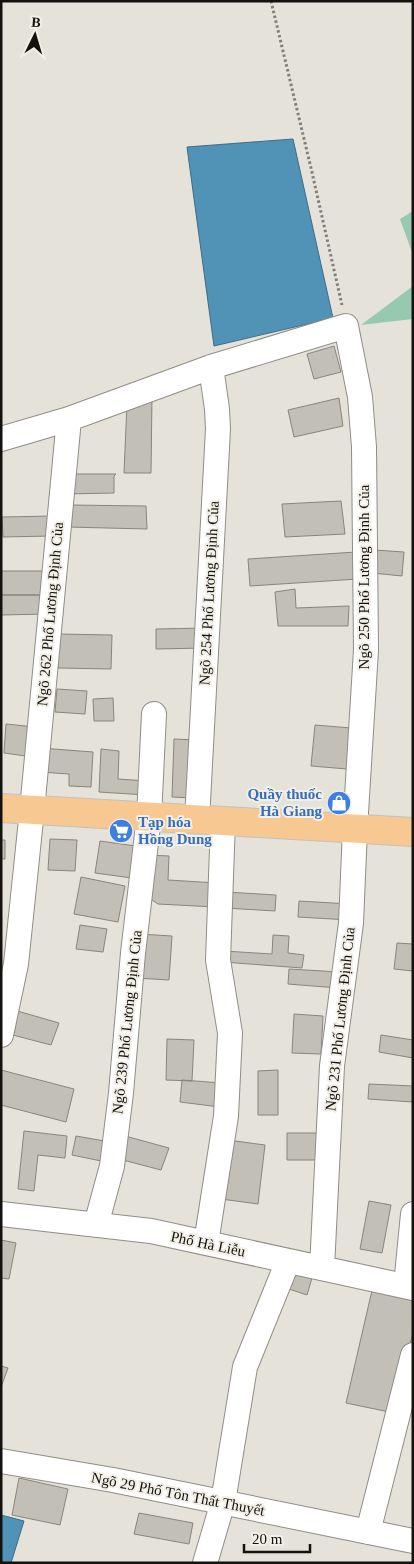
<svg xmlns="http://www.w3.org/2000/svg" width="414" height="1564" font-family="Georgia,serif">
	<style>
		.green { fill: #97c9b0 }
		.water { fill: #5193b7; stroke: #3e6c85 }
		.building { fill: #c2bfb6; stroke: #88857d }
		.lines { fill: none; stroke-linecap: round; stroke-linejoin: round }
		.minor-casing { stroke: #8f8d85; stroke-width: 26 }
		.major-casing { stroke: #c2c1c1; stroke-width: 30 }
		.path { stroke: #807f79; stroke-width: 3; stroke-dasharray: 2.5 2.5; stroke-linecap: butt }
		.minor { stroke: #fff; stroke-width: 24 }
		.major { stroke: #f7c892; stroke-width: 28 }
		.labels { text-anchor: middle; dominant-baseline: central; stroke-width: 4; stroke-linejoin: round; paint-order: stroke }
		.street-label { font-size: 15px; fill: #13120f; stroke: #f2efe6 }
		.shop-label { font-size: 15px; font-weight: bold; fill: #366cbe; stroke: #f2efe6; text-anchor: end }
	</style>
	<rect width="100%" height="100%" fill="#e4e2d9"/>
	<path class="green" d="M413,211V255L400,219Z
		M413,286V319L361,325Z"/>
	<path class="water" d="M293,139L333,318L214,346L187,147Z
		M1,1515L24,1521L11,1563H1Z"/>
	<path class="building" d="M334,346L341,372L314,379L307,354Z
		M152,395L151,473H124L127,404Z
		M339,398L343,426L294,437L288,410Z
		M66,474H116L114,476V493L66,494Z
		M341,501L345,534L285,537L282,504Z
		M70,505L146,506L147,529L67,527Z
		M53,516L51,536L3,537L2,517Z
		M374,550L404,552L402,576L372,573Z
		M356,552L358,579L250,586L248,559Z
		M1,571H48V595H1Z
		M295,589L296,608L349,606L348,626H278L275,592Z
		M1,595H48L46,614L1,615Z
		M206,628L204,648L156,649V629Z
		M58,634L112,635L111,669L58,668Z
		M57,689L87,691L85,714L55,712Z
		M113,698L114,721H94L93,699Z
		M6,724L35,727L33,757L4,753Z
		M315,725L351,728L347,769L311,766Z
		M174,739L196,740L194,798L172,797Z
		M41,748L93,752L91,787L69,786V774L40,772Z
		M101,749L119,751L118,779L147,781L146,795L99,792Z
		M50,839L77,840L75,871L48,870Z
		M1,840H5V859H1Z
		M100,841L136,846L132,878L95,873Z
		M147,855L169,856L168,880L217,883L215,907L158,904L152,900L145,893Z
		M81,877L125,886L118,922L74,914Z
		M226,892L276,895L275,911L225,908Z
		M299,901L350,904L349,920L298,917Z
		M80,925L107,929L103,952L76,949Z
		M139,934L172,936L169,980L136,978Z
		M273,935L289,936L288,953L304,955L302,968L223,962L224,951L272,954Z
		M397,943L413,944V971L394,969Z
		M289,969L339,972L338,988L288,984Z
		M14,1010L59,1023L51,1045L9,1034Z
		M294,1014L323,1016L321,1054L292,1053Z
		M381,1035L413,1040V1058L379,1052Z
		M167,1039L194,1040L192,1081L166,1080Z
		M1,1070L74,1089L66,1122L1,1105Z
		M278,1070V1115H258V1071Z
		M182,1080L222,1083L220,1107L180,1102Z
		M369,1084L413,1086V1102L368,1099Z
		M24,1131L67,1136L65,1158L38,1155L34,1191L18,1189Z
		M287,1133H318L319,1160H287Z
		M76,1136L110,1142L106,1162L72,1155Z
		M125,1136L169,1148L161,1170L119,1159Z
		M228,1140L265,1145L258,1204L221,1199Z
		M369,1201L391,1205L382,1253L360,1249Z
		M1,1240L16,1243L9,1279L1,1278Z
		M291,1264L314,1271L307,1295L283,1287Z
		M373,1286L413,1295V1332L394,1413L346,1403Z
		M1,1366L8,1368L1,1387Z
		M19,1478L68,1489L60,1525L12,1515Z
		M139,1513L193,1523L189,1544L134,1534Z"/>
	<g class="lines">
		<g class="minor-casing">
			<path id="minor" d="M1,439L69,419L211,367L346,326L360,397L364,447L366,650L355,829L351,923L332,1066L322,1268
				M197,820L218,429L217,409L211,367
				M1,1035L16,964L32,810L69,419
				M1,1214L151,1231L413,1288
				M96,1225L112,1166L121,1093L133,953L149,817L154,714
				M206,1243L226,1116L230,1033L218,960L223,821
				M406,1286L413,1214
				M1,1461L113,1480L413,1541
				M368,1532L413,1355
				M205,1563L223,1502L245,1367L288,1261"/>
		</g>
		<g class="major-casing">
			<path id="major" d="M1,808L413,832"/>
		</g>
		<path class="path" d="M271,1L311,168L342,305"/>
		<use href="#minor" class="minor"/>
		<use href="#major" class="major"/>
	</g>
	<defs>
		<g id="shop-disc" transform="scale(1.25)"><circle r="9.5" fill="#3f7fe0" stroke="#f2efe6"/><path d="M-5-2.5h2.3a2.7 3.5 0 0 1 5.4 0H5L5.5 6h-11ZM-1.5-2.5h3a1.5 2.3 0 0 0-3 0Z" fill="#fff"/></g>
		<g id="supermarket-disc" transform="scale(1.25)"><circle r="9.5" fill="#3f7fe0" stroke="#f2efe6"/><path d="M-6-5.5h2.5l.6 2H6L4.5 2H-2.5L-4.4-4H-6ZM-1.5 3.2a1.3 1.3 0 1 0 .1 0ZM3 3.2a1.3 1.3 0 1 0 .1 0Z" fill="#fff"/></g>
	</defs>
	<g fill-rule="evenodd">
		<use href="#shop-disc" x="339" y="803"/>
		<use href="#supermarket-disc" x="121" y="831"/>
	</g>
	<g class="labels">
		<g class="street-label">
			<text transform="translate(364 577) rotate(-90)">Ngõ 250 Phố Lương Định Của</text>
			<text transform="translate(209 593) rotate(-87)">Ngõ 254 Phố Lương Định Của</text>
			<text transform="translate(50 614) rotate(-85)">Ngõ 262 Phố Lương Định Của</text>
			<text transform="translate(340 1019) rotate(-84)">Ngõ 231 Phố Lương Định Của</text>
			<text transform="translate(127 1022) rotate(-84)">Ngõ 239 Phố Lương Định Của</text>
			<text transform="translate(208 1244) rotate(12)">Phố Hà Liễu</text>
			<text transform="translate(178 1494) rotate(11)">Ngõ 29 Phố Tôn Thất Thuyết</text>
		</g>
		<g class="shop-label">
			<text x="322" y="794">Quầy thuốc<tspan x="322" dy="17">Hà Giang</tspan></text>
			<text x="138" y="822" text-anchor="start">Tạp hóa<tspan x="138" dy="17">Hồng Dung</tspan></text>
		</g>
	</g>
	<rect width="414" height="1564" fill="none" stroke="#13120f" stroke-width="5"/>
	<g transform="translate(35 35) rotate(5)" stroke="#f2efe6" stroke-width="4" paint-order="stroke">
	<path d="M0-4L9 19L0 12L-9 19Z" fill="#13120f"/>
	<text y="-8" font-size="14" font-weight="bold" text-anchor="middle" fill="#13120f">B</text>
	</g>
	<path d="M244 1544v8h66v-8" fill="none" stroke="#13120f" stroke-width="2.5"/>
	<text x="252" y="1544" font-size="15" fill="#13120f" stroke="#f2efe6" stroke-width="4" paint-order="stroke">20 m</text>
</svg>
